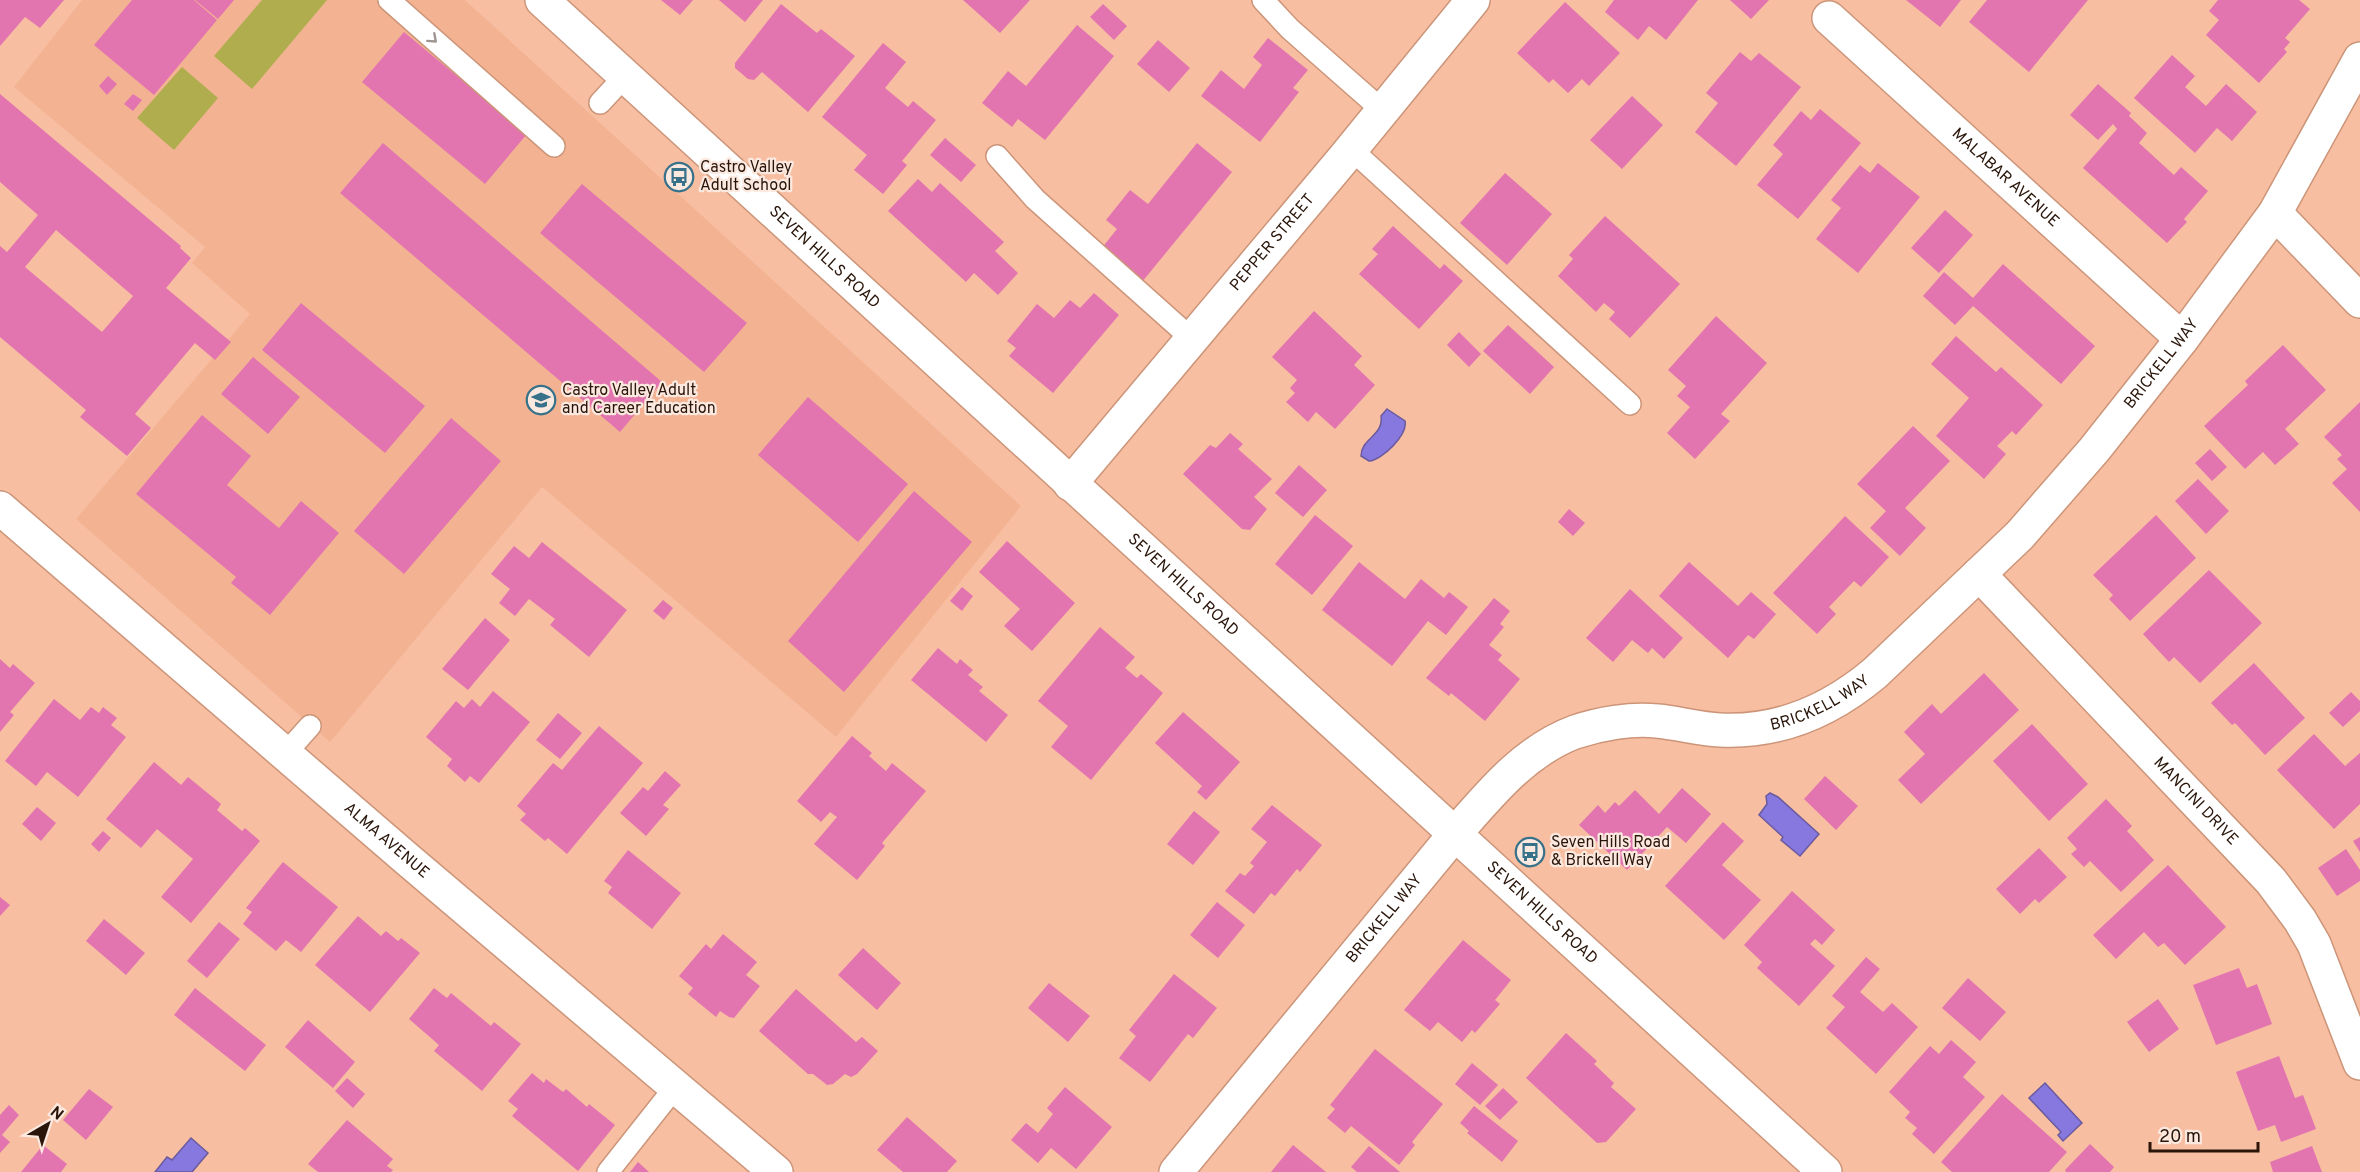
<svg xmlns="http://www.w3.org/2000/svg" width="2360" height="1172" font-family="Overpass,sans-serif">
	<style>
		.built { fill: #f3b392 }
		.green { fill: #afad4d }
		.water { fill: #8678de; stroke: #6a5a9e; stroke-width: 1.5 }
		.building { fill: #e275b0; fill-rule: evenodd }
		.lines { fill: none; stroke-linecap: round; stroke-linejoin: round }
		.lane-casing { stroke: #cc9579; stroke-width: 24 }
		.street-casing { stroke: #cc9579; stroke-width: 36 }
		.secondary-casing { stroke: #cc9579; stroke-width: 36 }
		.lane { stroke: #fff; stroke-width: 21 }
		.street { stroke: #fff; stroke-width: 33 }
		.secondary { stroke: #fff; stroke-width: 33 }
		.oneway { stroke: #9f9691 }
		.labels { text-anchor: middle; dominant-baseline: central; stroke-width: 4.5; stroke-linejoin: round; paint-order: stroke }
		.poi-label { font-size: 16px; fill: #2a150a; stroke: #fbe9e0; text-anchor: start }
		.street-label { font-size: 16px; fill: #2a150a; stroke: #fbe9e0 }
	</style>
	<rect width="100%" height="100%" fill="#f8bea1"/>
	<path class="built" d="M82,0H465L1021,506L836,737L542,487L330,742L76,519L250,314L192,263L205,247L14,87Z"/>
	<path class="green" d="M262,0H327L252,89L214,56Z
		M182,67L218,98L174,150L137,118Z"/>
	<path class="water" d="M1387,409L1405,421C1408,435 1382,460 1369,461L1361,456C1361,438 1384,436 1381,416Z
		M1770,793L1778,797L1819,834L1800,856L1781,840L1783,837L1759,815L1767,804L1766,796Z
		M2045,1083L2082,1123L2063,1141L2058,1135L2061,1132L2029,1098Z
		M191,1138L208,1153L192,1172H155L167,1157L172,1160Z"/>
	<path class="building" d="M0,0H64L40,28L25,17L0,46Z
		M132,0H194L217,20L154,95L94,45Z
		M195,0H234L218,19Z
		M661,0H693L680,15Z
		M719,0H763L745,22Z
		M963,0H1030L1000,33Z
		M1614,0H1698L1666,40L1649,26L1638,40L1605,12Z
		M1730,0H1769L1751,19Z
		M1906,0H1961L1940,27Z
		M1987,0H2088L2029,72L1969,22Z
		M2218,0H2299L2310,9L2285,38L2290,42L2284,49L2287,52L2259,83L2206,35L2219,20L2209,11Z
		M1565,2L1620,53L1589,86L1582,79L1568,93L1553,79L1549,83L1517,53Z
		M781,4L817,33L821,29L855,56L808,112L762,72L754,80L748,79L735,68V63Z
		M1103,4L1127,26L1114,40L1090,17Z
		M1077,25L1114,56L1045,140L1018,119L1012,127L982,103L1008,71L1026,86Z
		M404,32L527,134L485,184L362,82Z
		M1268,38L1308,70L1293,88L1299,92L1260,142L1201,96L1221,70L1244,89L1262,65L1253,57Z
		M1158,40L1190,68L1169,92L1137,64Z
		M883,43L906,62L885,88L908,107L913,101L936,120L902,161L907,165L883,194L854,170L867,155L822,117Z
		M1740,52L1751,61L1759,53L1801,87L1736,166L1695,132L1718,103L1706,93Z
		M2172,55L2195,76L2185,87L2206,106L2226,84L2257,112L2232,141L2217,128L2195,153L2134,98Z
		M108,76L117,84L107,95L99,86Z
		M2098,84L2131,113L2129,116L2147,133L2139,143L2174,175L2181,167L2208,191L2184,219L2187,222L2167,243L2083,168L2117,129L2113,124L2098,140L2070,115Z
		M0,94L181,246L180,248L191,258L166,288L231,342L215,360L195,343L135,414L151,428L127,456L80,417L86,410L0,337V246L7,252L38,215L0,182ZM56,230L133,296L102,332L25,267Z
		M133,94L142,100L133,111L124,104Z
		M1632,96L1663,125L1622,169L1590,140Z
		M1820,109L1861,143L1798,219L1757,185L1783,154L1773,145L1801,111L1811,120Z
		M945,138L976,165L961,182L930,155Z
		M383,143L662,382L620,432L340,193Z
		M1197,143L1232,172L1142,282L1101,249L1117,229L1106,220L1130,190L1148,204Z
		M1878,163L1920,197L1858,273L1816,239L1841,208L1831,200L1860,165L1870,173Z
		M1505,173L1552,214L1507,265L1460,223Z
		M918,179L932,192L940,183L1004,242L995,251L1018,273L998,295L974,273L966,282L888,211Z
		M582,184L747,323L704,372L540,233Z
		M1945,210L1973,235L1939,273L1911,248Z
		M1605,216L1680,284L1630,338L1609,319L1615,312L1604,303L1596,312L1558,276L1573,259L1569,255Z
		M1393,226L1440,269L1444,264L1463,281L1419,329L1359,274L1378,254L1372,249Z
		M2003,264L2095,346L2061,384L1973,306L1955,325L1923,296L1944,272L1973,298Z
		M1094,293L1119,315L1053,393L1009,356L1016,348L1007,341L1037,304L1054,318L1070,300L1080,308Z
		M301,303L425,406L385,453L262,350Z
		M1314,311L1362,356L1354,365L1375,385L1335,429L1316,412L1308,422L1286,402L1295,393L1290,388L1297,380L1272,357Z
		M1716,316L1767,363L1721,414L1730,421L1695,459L1667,433L1690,407L1677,396L1686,386L1668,370Z
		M1508,325L1554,367L1530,394L1483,351Z
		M1459,332L1481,354L1469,367L1447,345Z
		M1956,336L1996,372L2001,367L2043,405L2016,435L2012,431L1997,446L2006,454L1984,479L1936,436L1969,398L1931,364Z
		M2283,345L2326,390L2285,429L2299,444L2275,465L2263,452L2245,469L2204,426L2248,385L2245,381Z
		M253,357L300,397L268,434L221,394Z
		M808,397L908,484L858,542L758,455Z
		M2360,402V512L2332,483L2347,469L2337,459L2342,455L2324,437Z
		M202,415L251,456L227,485L279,528L301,501L339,533L270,615L231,583L236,577L136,494Z
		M451,418L501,461L404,574L354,531Z
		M1913,426L1950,461L1905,508L1926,528L1900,556L1870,528L1886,511L1857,484Z
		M1230,433L1243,444L1238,449L1272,479L1254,497L1267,509L1250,530L1242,529L1183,474L1210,445L1216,448Z
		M2210,449L2227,467L2212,481L2195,463Z
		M1299,465L1327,490L1303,517L1275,493Z
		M2198,479L2229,511L2206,534L2175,501Z
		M914,491L972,542L844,692L788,641Z
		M1569,509L1585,523L1573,536L1558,522Z
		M1315,515L1353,546L1312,595L1275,564Z
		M2156,515L2196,558L2130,621L2109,599L2113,595L2093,575Z
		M1845,516L1889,557L1861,587L1854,581L1829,607L1836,614L1817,634L1773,593Z
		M1007,541L1075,603L1032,651L1004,626L1020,609L979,572Z
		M542,542L627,610L589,657L550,625L555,619L529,599L515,616L499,603L510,589L491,574L514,546L529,558Z
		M1359,562L1405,599L1421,579L1444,598L1449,592L1468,607L1446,635L1428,621L1392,666L1322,610Z
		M1689,562L1738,606L1751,592L1776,614L1754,639L1748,635L1728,658L1659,596Z
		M2209,570L2262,623L2200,683L2174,657L2169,662L2143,634Z
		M962,587L973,596L962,611L950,601Z
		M1630,589L1683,638L1664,659L1652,648L1648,653L1632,640L1613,662L1586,638Z
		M1494,598L1510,611L1500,624L1504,627L1489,645L1502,655L1498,660L1520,679L1485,721L1451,693L1449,696L1426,678Z
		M663,600L673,608L664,620L653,611Z
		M485,618L510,640L468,690L442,669Z
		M1100,627L1135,657L1125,668L1137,678L1141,674L1163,693L1091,780L1051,747L1068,726L1038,701Z
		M938,648L957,664L960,659L973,670L968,675L983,687L979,691L1008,715L986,742L911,680Z
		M0,659L10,668L13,664L35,683L10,712L14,715L0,732Z
		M2254,663L2305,718L2265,755L2235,723L2232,725L2211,703Z
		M1984,673L2019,710L1921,804L1898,780L1925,754L1904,732L1932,704L1941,714Z
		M493,691L530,722L479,783L470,776L465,782L447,766L452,759L426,737L456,701L464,708L472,699L480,707Z
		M2351,692L2360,701V711L2343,727L2329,713Z
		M54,699L80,720L91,707L99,713L103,707L117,718L111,725L126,737L78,797L47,772L36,786L5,761Z
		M1183,712L1240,762L1206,800L1197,792L1202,786L1155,743Z
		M558,713L582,733L560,759L536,740Z
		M2032,724L2088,784L2049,821L1993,761Z
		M599,726L643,763L567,854L548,838L545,841L520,820L526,814L517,806L553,763L562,770Z
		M2314,734L2345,766L2360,753V804L2334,829L2277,770Z
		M852,736L872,753L869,756L886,771L892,763L926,791L882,843L885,846L857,880L814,844L837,817L830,812L821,822L797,801Z
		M154,762L181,785L188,777L221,804L217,810L242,831L245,828L260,841L191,923L161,897L193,859L157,829L141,848L106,819Z
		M665,771L681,785L663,805L669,809L646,836L620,813L643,787L648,791Z
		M1825,776L1858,806L1836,830L1804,799Z
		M1682,788L1711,814L1686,843L1667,827L1627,870L1579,825L1598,805L1605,813L1615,802L1619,806L1635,790L1659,814Z
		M2106,799L2132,826L2127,831L2154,860L2121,892L2090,861L2084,867L2071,854L2077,849L2067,838Z
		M1272,805L1322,845L1300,872L1297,869L1275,896L1271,893L1254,914L1225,891L1240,873L1245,876L1254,866L1250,863L1267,842L1251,829Z
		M37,807L56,823L41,841L22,824Z
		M1194,811L1220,832L1193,865L1167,844Z
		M1723,822L1744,841L1722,865L1761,900L1724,940L1665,886Z
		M103,831L111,838L99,852L91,844Z
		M2360,837V852L2353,841Z
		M2039,848L2067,877L2039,903L2035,899L2020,914L1996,889Z
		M2346,849L2360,870V881L2337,896L2318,868Z
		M628,850L681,893L652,929L608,893L612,887L604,881Z
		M283,862L338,907L301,952L286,940L276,951L243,924L252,912L246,908Z
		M2168,865L2226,927L2185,965L2164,943L2158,947L2144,932L2116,959L2093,935Z
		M1792,891L1835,930L1822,945L1815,939L1810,944L1835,966L1799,1006L1757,968L1762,962L1744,945Z
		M0,897L10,905L0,916Z
		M1217,902L1245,925L1218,958L1190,935Z
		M358,916L381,936L386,931L398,941L401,938L420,953L370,1012L315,965Z
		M104,919L145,953L126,975L86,941Z
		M219,922L240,939L207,978L187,961Z
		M723,934L757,962L746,975L760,986L734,1018L729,1017L720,1011L716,1017L688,994L693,988L679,976L706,944L711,949Z
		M1463,940L1511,980L1495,1000L1500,1004L1475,1033L1472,1030L1462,1042L1438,1022L1430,1031L1404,1010Z
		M863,948L901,983L877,1010L838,975Z
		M1866,957L1880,969L1860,992L1883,1012L1892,1003L1918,1027L1876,1074L1826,1028L1845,1007L1832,996Z
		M2239,968L2247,988L2257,984L2272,1024L2216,1045L2193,985Z
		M1174,974L1217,1008L1193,1038L1188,1034L1150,1082L1119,1058L1136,1036L1129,1030Z
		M1968,978L2006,1012L1980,1041L1942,1008Z
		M1049,983L1090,1016L1068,1042L1028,1008Z
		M195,988L266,1045L245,1071L174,1015Z
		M434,988L447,998L451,993L491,1026L494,1022L521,1044L482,1091L434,1051L439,1045L409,1019Z
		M796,989L856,1042L862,1037L878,1051L857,1074L851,1077L845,1074L833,1084L827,1085L813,1074H808L759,1031Z
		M2158,999L2179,1029L2149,1052L2127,1022Z
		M308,1020L355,1062L333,1088L285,1047Z
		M1566,1033L1597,1061L1594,1064L1614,1083L1611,1087L1636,1109L1606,1142L1597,1143L1526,1078Z
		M1951,1040L1976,1062L1963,1077L1985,1097L1934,1154L1912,1134L1917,1128L1905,1118L1910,1112L1889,1092L1930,1046L1939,1054Z
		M1375,1049L1443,1104L1412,1142L1415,1145L1399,1165L1351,1126L1345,1133L1327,1118L1335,1109L1330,1105Z
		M2279,1056L2295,1098L2303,1095L2316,1129L2281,1142L2275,1125L2258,1131L2236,1072Z
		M1472,1063L1498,1085L1480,1105L1455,1084Z
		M532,1073L544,1083L546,1079L563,1092L566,1089L587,1107L589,1104L615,1125L578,1171L512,1116L518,1109L508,1101Z
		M347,1078L365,1094L353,1108L335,1091Z
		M1065,1087L1112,1127L1076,1169L1051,1148L1038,1163L1011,1140L1026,1123L1038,1133L1053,1114L1047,1108Z
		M1503,1088L1518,1102L1500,1120L1485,1106Z
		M89,1089L113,1107L86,1140L63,1120Z
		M2002,1094L2067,1152L2049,1172H1952L1941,1162Z
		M9,1105L19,1115L2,1135L10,1142L0,1153V1115Z
		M1474,1106L1518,1141L1502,1162L1467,1133L1469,1131L1460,1123Z
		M907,1117L957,1161L947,1172H903L877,1150Z
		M347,1120L393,1159L387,1166L393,1170L391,1172H318L308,1164Z
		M2090,1144L2114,1167L2110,1172H2066L2065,1170Z
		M43,1145L67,1164L61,1172H21Z
		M1293,1145L1326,1172H1271Z
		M1369,1146L1400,1172H1357L1351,1167Z
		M2312,1146L2322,1172H2273L2270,1162Z
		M638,1162L649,1172H630Z"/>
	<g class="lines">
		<g class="lane-casing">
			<path id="lane" d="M389,0L554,146
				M1263,0L1290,29L1382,110
				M600,103L625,76
				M1351,149L1630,404
				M997,156L1035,199L1192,339
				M285,754L310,726
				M608,1172L676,1086"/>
		</g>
		<g class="street-casing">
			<g id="street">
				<path id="s1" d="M1829,18L2182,339"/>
				<path d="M2275,213L2360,301"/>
				<path id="s2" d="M1070,484L1344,158L1473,0"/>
				<path id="s3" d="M0,508L407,859L776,1172"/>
				<path id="s4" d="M1979,574L2271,881L2300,920L2314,944L2360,1063"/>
				<path id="s5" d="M1176,1172L1454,835C1489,795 1524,751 1575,732C1599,724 1631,718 1657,721C1678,723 1699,729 1720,730C1779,733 1831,710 1875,673L2020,535L2094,450L2182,339L2275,213L2360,59"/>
			</g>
		</g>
		<g class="secondary-casing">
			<g id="secondary">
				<path id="s6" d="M542,0L1825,1172"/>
			</g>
		</g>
		<use href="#lane" class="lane"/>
		<use href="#street" class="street"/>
		<use href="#secondary" class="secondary"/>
	</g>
	<defs><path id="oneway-chevron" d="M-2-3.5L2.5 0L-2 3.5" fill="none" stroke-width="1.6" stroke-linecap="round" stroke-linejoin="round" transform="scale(1.5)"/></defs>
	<use class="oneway" href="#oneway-chevron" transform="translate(433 39) rotate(42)"/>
	<defs>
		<g id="bus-ring" transform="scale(1.5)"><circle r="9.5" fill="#fbe9e0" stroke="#37718a" stroke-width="1.5"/><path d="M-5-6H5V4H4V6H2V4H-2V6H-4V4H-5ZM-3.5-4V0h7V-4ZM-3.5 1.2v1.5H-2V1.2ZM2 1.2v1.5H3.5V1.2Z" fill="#37718a"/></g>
		<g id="school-ring" transform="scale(1.5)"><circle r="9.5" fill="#fbe9e0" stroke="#37718a" stroke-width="1.5"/><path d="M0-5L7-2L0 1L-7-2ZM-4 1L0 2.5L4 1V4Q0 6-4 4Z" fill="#37718a"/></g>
	</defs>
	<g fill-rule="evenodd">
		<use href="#bus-ring" x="679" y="177"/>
		<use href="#school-ring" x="541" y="400"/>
		<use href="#bus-ring" x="1530" y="852"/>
	</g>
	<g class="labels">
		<g class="poi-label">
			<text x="700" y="168">Castro Valley<tspan x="700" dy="18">Adult School</tspan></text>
			<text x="562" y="391">Castro Valley Adult<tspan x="562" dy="18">and Career Education</tspan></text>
			<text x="1551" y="843">Seven Hills Road<tspan x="1551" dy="18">&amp; Brickell Way</tspan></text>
		</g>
		<g class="street-label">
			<text stroke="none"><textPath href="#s1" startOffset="238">MALABAR AVENUE</textPath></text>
			<text stroke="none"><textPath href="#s2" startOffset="315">PEPPER STREET</textPath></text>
			<text stroke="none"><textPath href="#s6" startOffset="382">SEVEN HILLS ROAD</textPath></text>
			<text stroke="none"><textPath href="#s5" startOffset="1336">BRICKELL WAY</textPath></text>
			<text stroke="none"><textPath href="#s6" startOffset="868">SEVEN HILLS ROAD</textPath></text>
			<text stroke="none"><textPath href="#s5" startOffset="850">BRICKELL WAY</textPath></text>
			<text stroke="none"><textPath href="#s4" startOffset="314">MANCINI DRIVE</textPath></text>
			<text stroke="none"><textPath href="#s3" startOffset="510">ALMA AVENUE</textPath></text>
			<text stroke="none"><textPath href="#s6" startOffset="1354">SEVEN HILLS ROAD</textPath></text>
			<text stroke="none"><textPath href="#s5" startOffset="328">BRICKELL WAY</textPath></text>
		</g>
	</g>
	<g transform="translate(48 1124) rotate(39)" stroke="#fbe9e0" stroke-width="4.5" paint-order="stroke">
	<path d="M0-4.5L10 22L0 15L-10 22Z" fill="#2a150a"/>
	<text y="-9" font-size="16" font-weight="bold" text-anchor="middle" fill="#2a150a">N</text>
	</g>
	<path d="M2150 1142v9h108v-9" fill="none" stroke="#2a150a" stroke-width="3"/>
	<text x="2159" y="1142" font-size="18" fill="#2a150a" stroke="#fbe9e0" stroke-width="4.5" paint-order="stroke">20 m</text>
</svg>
